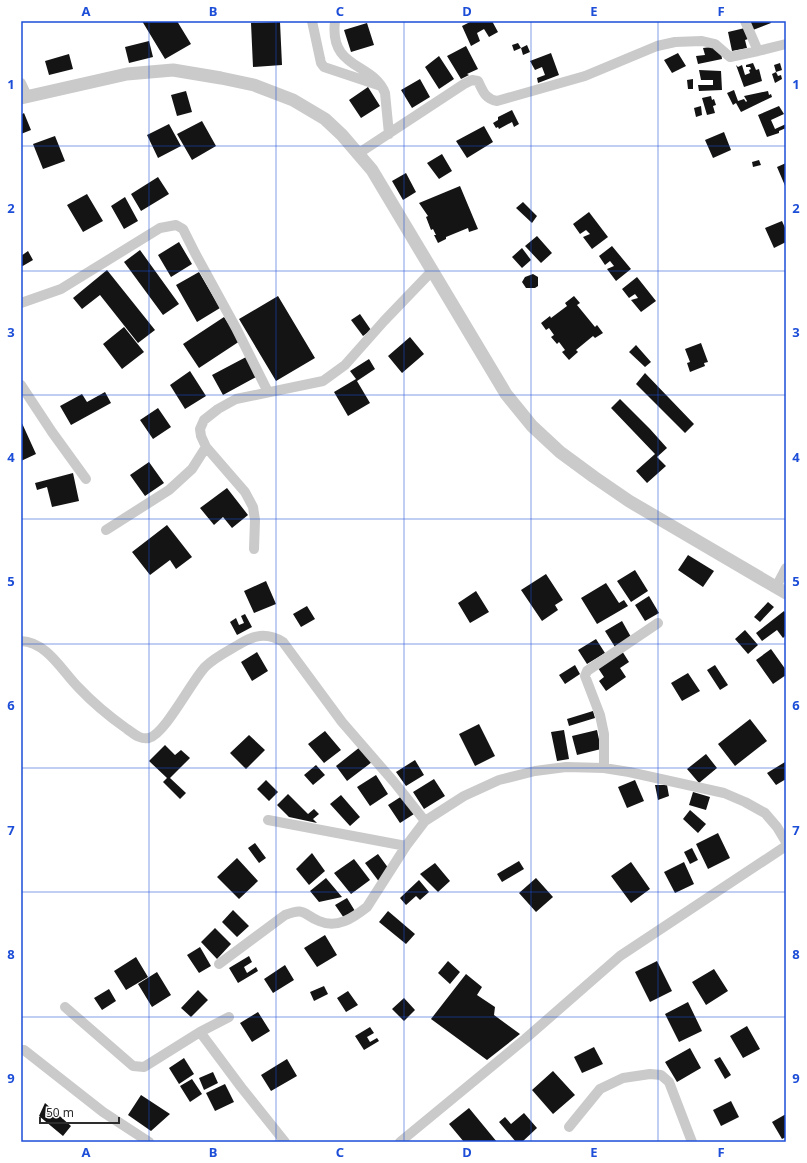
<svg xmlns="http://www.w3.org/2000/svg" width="807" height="1163" font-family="'Noto Sans',sans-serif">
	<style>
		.building { fill: #141414 }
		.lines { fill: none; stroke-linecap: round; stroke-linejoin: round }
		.minor { stroke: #cacaca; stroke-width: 10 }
		.tertiary { stroke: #cacaca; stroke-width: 13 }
		.grid { fill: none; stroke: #1d4ed8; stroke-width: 1; stroke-opacity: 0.55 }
		.neatline { fill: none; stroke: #1d4ed8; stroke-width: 1.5 }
		.grid-label { font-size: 13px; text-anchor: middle; font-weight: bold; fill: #1d4ed8 }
	</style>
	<rect width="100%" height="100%" fill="#fff"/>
	<path class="building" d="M142,21H177L191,44L165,59Z
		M472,21H492L498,32L489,37L484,29L477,33L480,41L471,46L462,26Z
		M750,21H770L771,23L753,30Z
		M280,22L282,65L253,67L251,23Z
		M367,23L374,45L351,52L344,30Z
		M745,28L748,39L745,40L747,48L732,51L728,32Z
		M149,41L153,57L129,63L125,47Z
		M518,43L521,48L514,51L512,45Z
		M527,45L530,52L523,55L521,48Z
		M466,46L478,69L467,74L469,75L461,79L447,56Z
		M711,47L721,52L722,59L698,64L696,56L705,55L703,48Z
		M551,53L559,75L538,83L537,78L545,75L542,67L535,70L530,61Z
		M678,53L686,66L672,73L664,60Z
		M69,54L73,69L49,75L45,61Z
		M439,56L454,79L439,89L425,67Z
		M753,63L756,70L759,69L762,81L744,87L736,65L738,67L742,65L745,75L750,73L749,70L751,69L750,67H746V65Z
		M780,63L782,70L776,72L774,65Z
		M699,70L721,71L722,90L699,91L698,85H713V80H701Z
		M776,72L778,76L781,75L782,79L775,83L772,74Z
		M420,79L430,97L412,108L401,90Z
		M693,79V89H688L687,80Z
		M368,87L380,106L361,118L349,100Z
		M734,90L738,101L744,99L746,102L747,101L744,96L768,91L769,95L771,94L772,97L741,112L736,103L733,105L727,93Z
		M186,91L192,112L177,116L171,95Z
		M711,96L712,100L714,99L716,105L713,106L715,113L707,115L702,98Z
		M701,106L702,115L696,117L694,108Z
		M779,106L784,114L771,120L775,129L786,124V128L779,131V133L767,137L758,115Z
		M512,110L519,124L514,127L512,122L499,129L498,127L496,128L493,123L498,120V117Z
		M24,113L31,130L21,134V115Z
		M202,121L216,146L192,160L177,134Z
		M169,124L181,146L158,158L147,135Z
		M484,126L493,142L467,158L456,141Z
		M724,132L731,150L713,158L705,140Z
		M55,136L65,161L43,169L33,144Z
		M442,154L452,171L439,179L427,163Z
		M759,160L761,165L753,167L752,162Z
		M786,163V188L777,167Z
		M406,173L416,192L403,200L392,181Z
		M158,177L169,194L141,211L131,194Z
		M460,186L478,229L469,232L468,228L446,237V239L438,243L434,235H436L433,229L431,230L426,217L428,216L419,203Z
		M87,194L103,221L83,232L67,205Z
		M125,197L138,221L124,229L111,206Z
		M523,202L537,216L532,223L516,208Z
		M589,212L608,237L592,249L583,237L590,234L586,230L580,234L573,224Z
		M782,221L786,230V242L774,248L765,228Z
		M537,236L552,253L541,263L525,246Z
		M179,242L192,264L171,277L158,255Z
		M612,246L631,269L616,281L607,269L614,266L610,261L605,265L599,256Z
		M522,248L531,260L522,268L512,257Z
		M140,250L179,304L163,315L124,262Z
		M28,251L33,260L21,267V256Z
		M107,270L155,330L138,343L100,295L82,309L73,298Z
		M199,272L220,308L197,322L176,285Z
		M533,274L538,277V286L535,288H526L522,282L525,277Z
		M637,277L656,301L641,312L631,300L638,298L635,294L629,298L622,289Z
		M278,296L315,358L276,381L239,319Z
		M574,296L580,303L577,305L595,327L597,325L603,333L595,338L593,336L576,350L578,352L569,360L562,352L565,350L559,342L557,344L551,337L554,335L549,328L546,330L541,323L550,316L551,318L567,306L565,303Z
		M360,314L371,330L363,336L351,320Z
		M224,317L240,341L199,368L183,344Z
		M124,327L144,352L122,369L103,344Z
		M410,337L424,354L402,373L388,356Z
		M701,343L708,362L704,363L705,366L690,372L687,363L690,362L685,349Z
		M636,345L651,362L645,367L629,352Z
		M248,356L258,376L223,395L212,375Z
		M369,359L375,369L357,381L370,403L348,416L334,392L356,379L350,371Z
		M190,371L206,396L185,409L170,385Z
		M645,373L694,424L685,433L636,384Z
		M105,392L111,403L71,425L60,406L82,394L87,402Z
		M620,399L650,429L667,448L657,457L666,466L647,483L636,471L655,454L611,408Z
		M158,408L171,427L153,439L140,420Z
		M21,421L36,454L21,461Z
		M149,462L164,483L145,496L130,475Z
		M73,473L79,501L52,507L47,487L37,490L35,483Z
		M227,488L248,515L232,528L223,517L214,525L200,508Z
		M167,525L192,557L176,569L170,560L150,575L132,552Z
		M688,555L714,571L703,587L678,570Z
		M635,570L648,591L631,602L617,581Z
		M546,574L563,600L555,605L558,610L542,621L521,590Z
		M266,581L276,604L254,613L244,591Z
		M606,583L619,603L624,600L628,606L597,624L581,598Z
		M476,591L489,612L470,623L458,603Z
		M649,596L659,613L645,621L635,605Z
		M768,602L774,607L760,622L754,617Z
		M307,606L315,619L301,627L293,614Z
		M784,611L786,614V635L783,638L777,630L762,641L756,633Z
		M245,614L252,627L237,635L230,622L236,618L239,625L244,623L241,616Z
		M622,621L631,637L615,647L605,631Z
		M745,630L758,645L748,654L735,639Z
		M596,639L605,653L587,664L578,650Z
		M771,649L786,670V675L773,684L756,660Z
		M622,651L629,662L620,668L626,677L606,691L599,681L604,677L598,668Z
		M257,652L268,671L252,681L241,662Z
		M575,665L580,674L565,684L559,675Z
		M715,665L728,685L720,690L707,670Z
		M688,673L700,691L682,701L671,683Z
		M593,711L595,718L569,726L567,719Z
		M750,719L767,741L735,766L718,744Z
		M479,724L495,756L475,766L459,734Z
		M564,730L569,759L557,761L551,732Z
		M597,730L601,749L577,755L572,736Z
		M325,731L341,750L324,763L308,744Z
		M249,735L265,750L246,769L230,753Z
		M165,745L175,755L181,750L190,758L170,778L186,793L180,799L163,782L167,778L149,761Z
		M360,747L372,762L347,781L336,766Z
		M706,754L717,768L699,783L687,769Z
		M415,760L424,775L406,786L396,772Z
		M785,762L786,764V779L776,785L767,773Z
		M316,765L325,775L313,785L304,775Z
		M376,775L388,794L370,806L357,787Z
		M434,779L445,796L424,809L413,792Z
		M266,780L278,792L269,801L257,789Z
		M635,780L644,801L627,808L618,787Z
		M655,785H667L669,796L658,800Z
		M693,792L710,797L706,810L689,805Z
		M288,794L308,814L314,809L319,814L313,819L317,823L289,817L277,805Z
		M341,795L360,817L350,826L330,804Z
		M402,796L414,814L400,823L388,805Z
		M690,810L706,824L698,833L683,819Z
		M718,833L730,858L708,869L696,844Z
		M255,843L266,858L259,863L248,848Z
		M692,848L698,860L690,864L684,852Z
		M312,853L325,871L309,885L296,869Z
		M378,854L389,869L380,883L365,863Z
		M237,858L258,881L239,899L217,877Z
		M354,859L370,880L351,894L334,873Z
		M519,861L524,869L502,882L497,874Z
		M631,862L650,889L631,903L611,876Z
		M684,862L694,884L675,893L664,872Z
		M435,863L450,881L438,892L420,874Z
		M326,878L342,897L319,902L310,891Z
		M536,878L553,897L536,912L519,893Z
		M419,880L429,892L420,900L416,896L406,905L400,898Z
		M347,898L355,911L344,918L335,905Z
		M233,910L249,926L237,937L222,922Z
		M388,911L415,934L406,944L379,922Z
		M215,928L231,944L217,959L201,942Z
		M325,935L337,955L317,967L304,948Z
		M200,947L211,966L199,973L187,955Z
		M249,956L252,962L244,967L247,973L256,967L258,971L238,983L229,968Z
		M136,957L148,977L126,990L114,971Z
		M448,961L460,972L450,984L438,973Z
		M657,961L672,991L650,1002L635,972Z
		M285,965L294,980L273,993L264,979Z
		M714,969L728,991L706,1005L692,982Z
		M157,972L171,995L152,1007L138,984Z
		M466,974L482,987L477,995L495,1007L494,1015L520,1034L487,1060L431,1019Z
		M324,986L328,994L314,1001L310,992Z
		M109,989L116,1001L102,1010L94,998Z
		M198,990L208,1000L191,1017L181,1008Z
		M348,991L358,1005L346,1012L337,998Z
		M404,998L415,1010L404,1021L392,1009Z
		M688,1002L702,1031L679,1042L665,1014Z
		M258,1012L270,1031L252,1042L240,1023Z
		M747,1026L760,1049L743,1058L730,1036Z
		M370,1027L374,1033L367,1037L370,1042L377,1038L379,1041L364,1050L355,1036Z
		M594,1047L603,1064L582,1073L574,1057Z
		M690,1048L701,1068L677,1082L665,1062Z
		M720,1057L731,1075L725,1079L714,1060Z
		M184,1058L194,1074L179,1084L169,1068Z
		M287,1059L297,1076L271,1091L261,1075Z
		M553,1071L575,1095L553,1114L532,1090Z
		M213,1072L218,1083L204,1090L199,1078Z
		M192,1079L202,1094L190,1102L180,1086Z
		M225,1084L234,1102L215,1111L206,1093Z
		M141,1095L170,1114L151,1131L128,1115Z
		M731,1101L739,1117L721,1126L713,1110Z
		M45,1103L71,1126L63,1136L39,1116Z
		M469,1108L497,1142H464L449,1124Z
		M524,1113L537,1128L522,1142H516L499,1122L505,1117L511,1124Z
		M786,1114V1137L782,1139L772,1122Z"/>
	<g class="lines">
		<path class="minor" d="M312,21L321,63L324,67L381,86
			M335,21C329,70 373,62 385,93L389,134
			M745,21L758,51L786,44
			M21,83L27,96
			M359,153L464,84L472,80L478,81C483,91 485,99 497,101L585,76L657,46L675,42L702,41L715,44L730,57L758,51
			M21,303L61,289L160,228L176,225L183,229L195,253L236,328L268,392
			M21,385L52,432L86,479
			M106,530L169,490L192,469L206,447
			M254,549L255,520L253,507L245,492L206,447L201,436L200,429L204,420L218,409L236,399L323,381L345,365L384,321L432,271
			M776,587L786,568
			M21,641C47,642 62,671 78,687C93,703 110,717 127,729C133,733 140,740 149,738C165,734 191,682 205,667C214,658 226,652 238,645C254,635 266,632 283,642L342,722L394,782L425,821
			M604,768V734L600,715L585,676L587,671L658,623
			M268,820L406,846
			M219,964L285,915C306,907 302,914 319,921C337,929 353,918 367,907L406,846L425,821L464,796L499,780L535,771L566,767L604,768L629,772L724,793L745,802L765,813L777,827L786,842
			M65,1007L133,1066L144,1067L200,1032L229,1017
			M200,1032L241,1087L285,1142
			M21,1050H24L103,1112L149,1142
			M569,1127L600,1089L623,1078L650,1074L661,1075L669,1082L692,1142
			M400,1142L525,1039L620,956L786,846"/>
		<path class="tertiary" d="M21,98L127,74L173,70L221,78L254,85L293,100L325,119L342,135L372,170L506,394L532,426L560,452L594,477L629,501L786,593"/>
	</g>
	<path class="grid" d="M149,21V1142M276,21V1142M404,21V1142M531,21V1142M658,21V1142M21,146H786M21,271H786M21,395H786M21,519H786M21,644H786M21,768H786M21,892H786M21,1017H786"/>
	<rect width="807" height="1163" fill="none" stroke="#ffffff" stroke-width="44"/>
	<path d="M40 1117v6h79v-6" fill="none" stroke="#2d2d2d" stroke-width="2"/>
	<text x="46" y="1117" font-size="12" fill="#2d2d2d" stroke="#ffffff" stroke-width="3" paint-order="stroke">50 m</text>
	<rect x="22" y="22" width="763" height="1119" class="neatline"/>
	<g class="grid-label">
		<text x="86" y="16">A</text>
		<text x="213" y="16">B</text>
		<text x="340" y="16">C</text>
		<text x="467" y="16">D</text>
		<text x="594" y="16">E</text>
		<text x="721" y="16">F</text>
		<text x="11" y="89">1</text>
		<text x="796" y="89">1</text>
		<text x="11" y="213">2</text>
		<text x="796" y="213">2</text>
		<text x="11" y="337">3</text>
		<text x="796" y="337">3</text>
		<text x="11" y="462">4</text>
		<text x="796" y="462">4</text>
		<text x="11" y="586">5</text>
		<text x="796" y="586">5</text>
		<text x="11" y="710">6</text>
		<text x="796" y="710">6</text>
		<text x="11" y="835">7</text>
		<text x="796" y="835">7</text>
		<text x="11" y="959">8</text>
		<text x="796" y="959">8</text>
		<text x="11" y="1083">9</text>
		<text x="796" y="1083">9</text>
		<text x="86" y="1157">A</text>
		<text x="213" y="1157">B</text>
		<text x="340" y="1157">C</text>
		<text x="467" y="1157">D</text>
		<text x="594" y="1157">E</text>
		<text x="721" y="1157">F</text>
	</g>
</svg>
